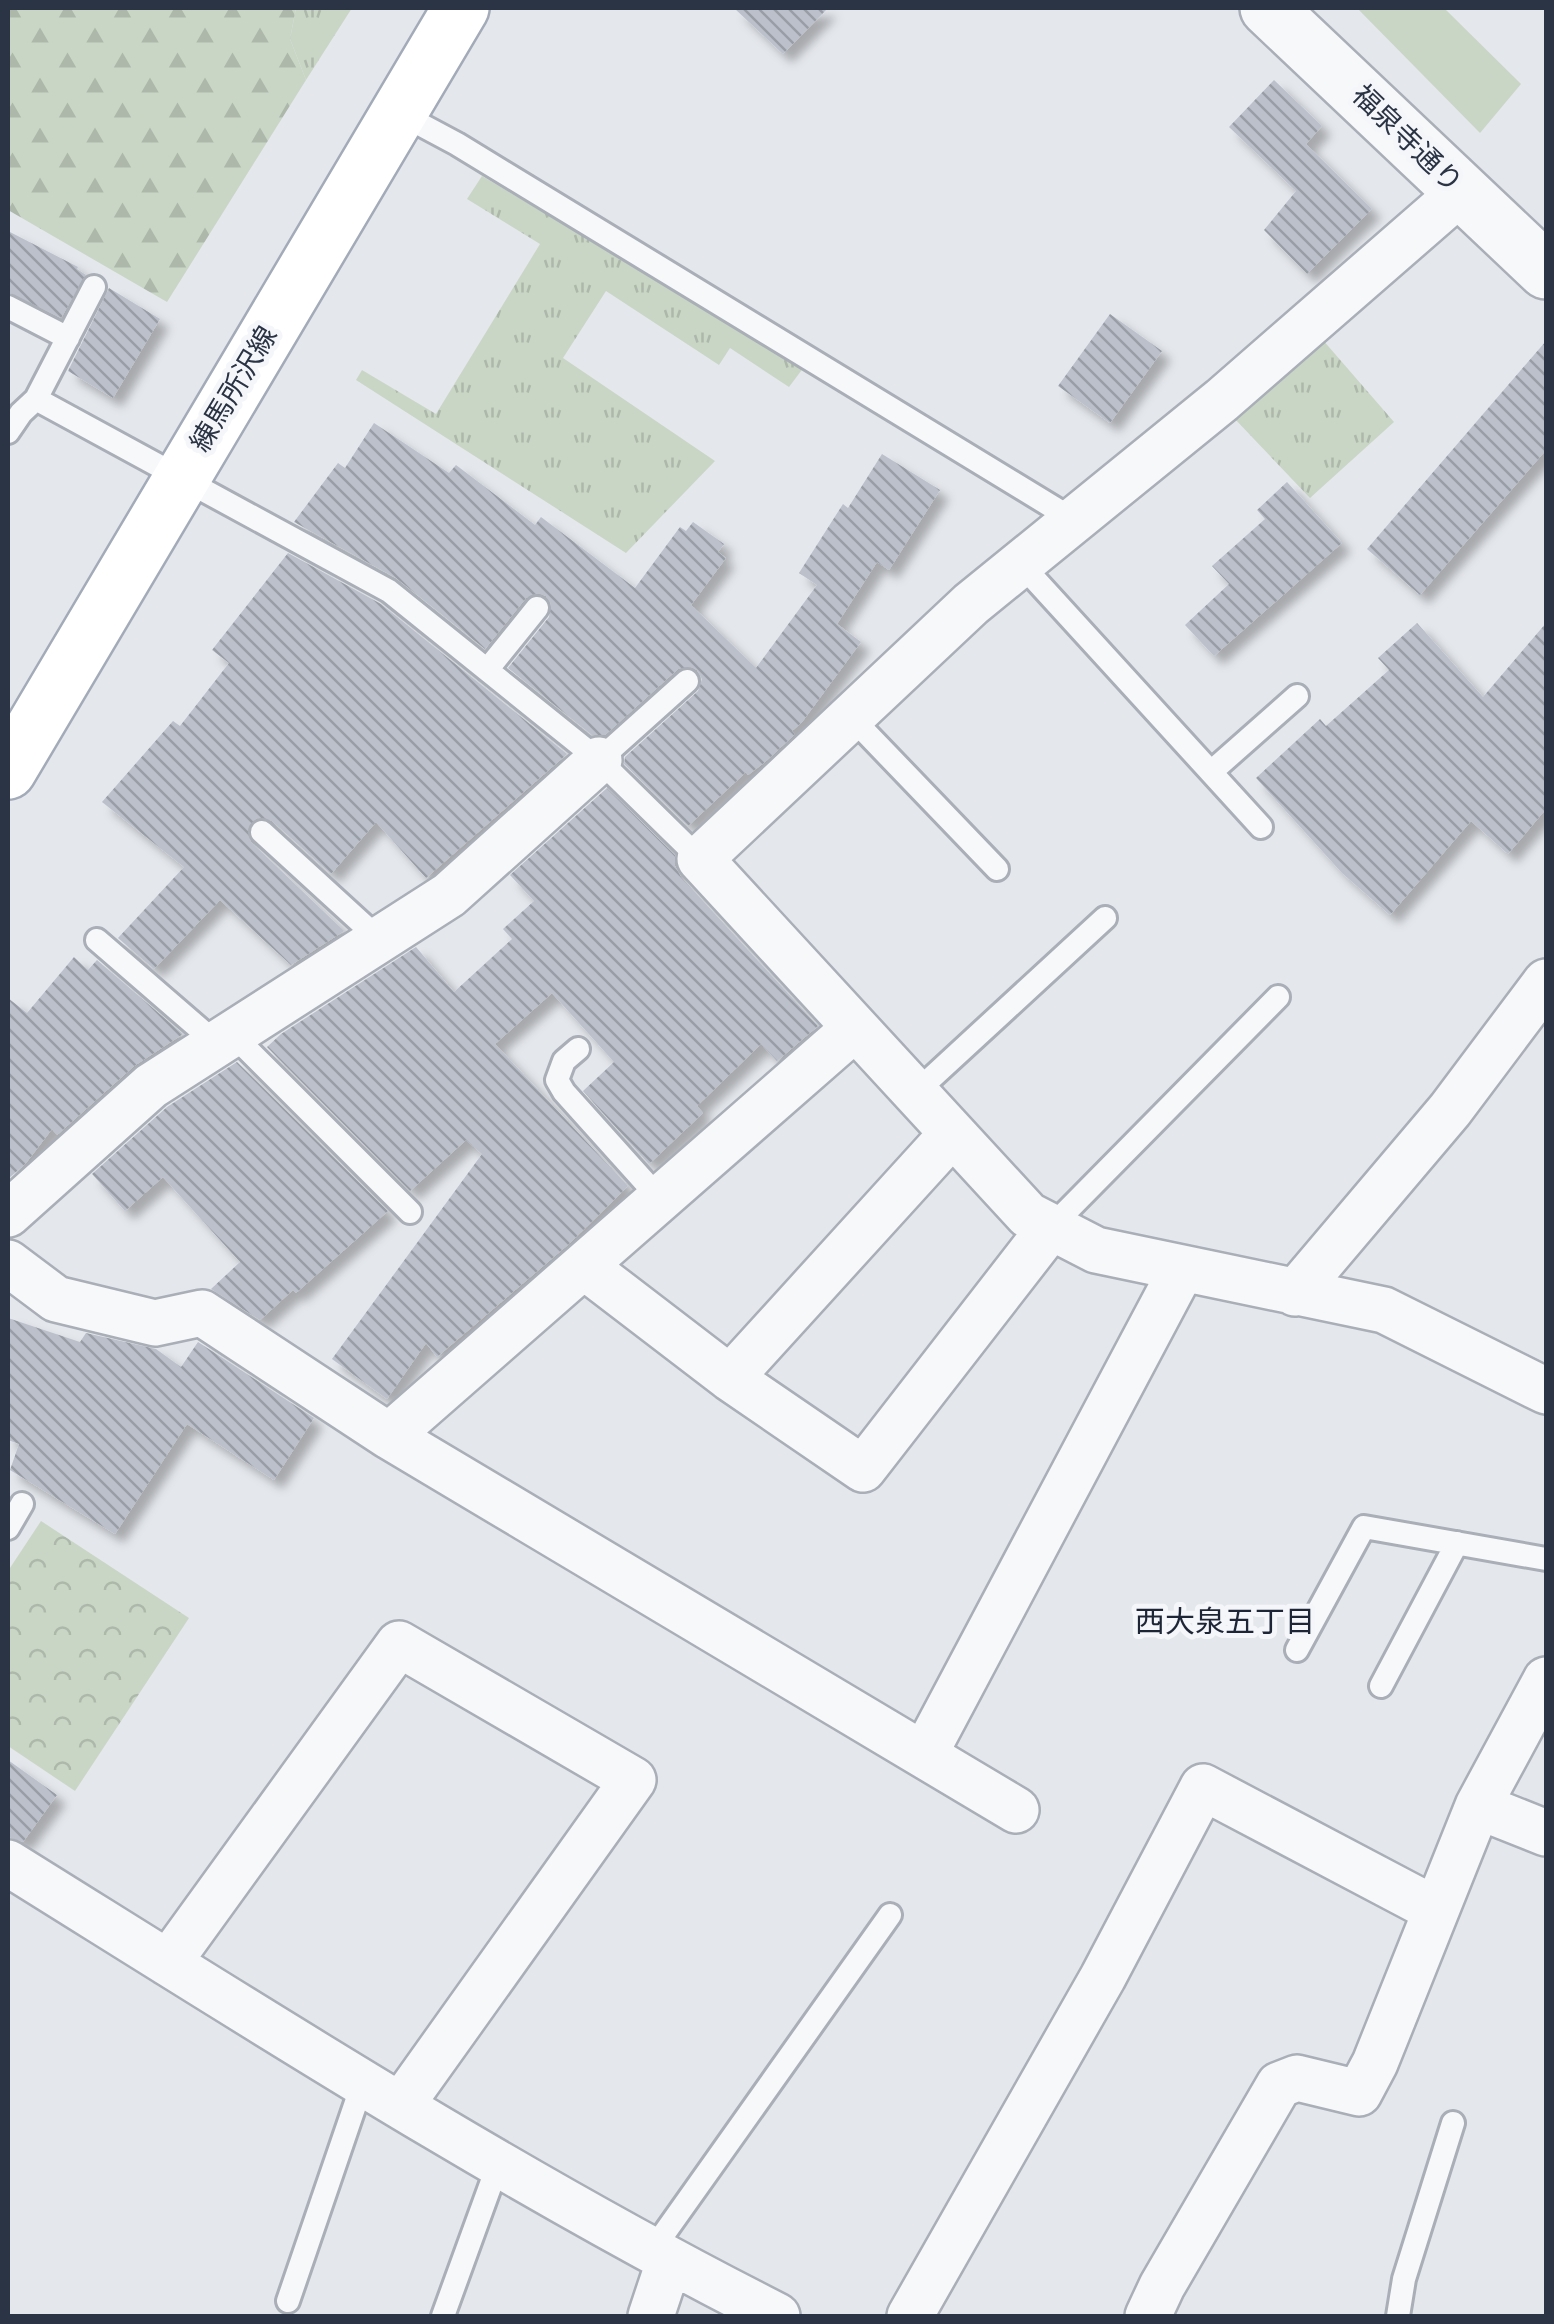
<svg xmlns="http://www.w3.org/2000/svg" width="1554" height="2324" font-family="Signika,'Noto Sans JP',sans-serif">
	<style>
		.grass { fill: url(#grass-tufts) }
		.forest { fill: url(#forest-firs) }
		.park { fill: url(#park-crowns) }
		.garden { fill: #c9d6c5 }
		.building { fill: url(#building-back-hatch); filter: url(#shadow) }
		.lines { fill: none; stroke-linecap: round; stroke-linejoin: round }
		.service-casing { stroke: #a9aeb7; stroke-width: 28 }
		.minor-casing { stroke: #a9aeb7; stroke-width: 50 }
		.tertiary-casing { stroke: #a9aeb7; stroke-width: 60 }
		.primary-casing { stroke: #a3abb8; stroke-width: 60 }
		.service { stroke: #f7f8fa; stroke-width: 22 }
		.minor { stroke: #f7f8fa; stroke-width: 45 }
		.tertiary { stroke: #f7f8fa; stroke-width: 55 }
		.primary { stroke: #fff; stroke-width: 55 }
		.labels { text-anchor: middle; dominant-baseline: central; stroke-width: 10; stroke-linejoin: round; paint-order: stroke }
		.street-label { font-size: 28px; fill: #2b3445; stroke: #f4f6f9 }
		.neighbourhood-label { font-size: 30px; fill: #1d2536; stroke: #f4f6f9 }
	</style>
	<defs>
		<pattern id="grass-tufts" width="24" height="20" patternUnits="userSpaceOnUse" patternTransform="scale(2.5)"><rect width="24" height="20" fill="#c9d6c5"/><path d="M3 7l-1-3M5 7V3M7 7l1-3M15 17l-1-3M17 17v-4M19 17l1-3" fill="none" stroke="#adb8ab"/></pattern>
		<pattern id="forest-firs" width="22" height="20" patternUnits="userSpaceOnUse" patternTransform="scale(2.5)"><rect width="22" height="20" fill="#c9d6c5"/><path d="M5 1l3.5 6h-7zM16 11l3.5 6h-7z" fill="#adb8ab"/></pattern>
		<pattern id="park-crowns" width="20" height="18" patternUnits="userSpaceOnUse" patternTransform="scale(2.5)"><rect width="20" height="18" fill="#c9d6c5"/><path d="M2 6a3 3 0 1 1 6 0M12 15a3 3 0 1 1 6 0" fill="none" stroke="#adb8ab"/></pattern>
		<pattern id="building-back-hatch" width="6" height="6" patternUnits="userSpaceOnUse" patternTransform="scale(2.5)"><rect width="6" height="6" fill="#bbc0ca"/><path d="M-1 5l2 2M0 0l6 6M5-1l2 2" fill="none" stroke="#989da6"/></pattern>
		<filter id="shadow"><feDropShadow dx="9" dy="9" stdDeviation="5" flood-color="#0004"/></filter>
	</defs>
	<rect width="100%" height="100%" fill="#e4e7ec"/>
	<path class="grass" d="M296,8H352L306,80L290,39Z
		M482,176L804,367L789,387L730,348L719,365L606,291L563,358L715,461L626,553L356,380L362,370L436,414L540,244L467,199Z
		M1322,339L1394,422L1310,498L1233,417Z"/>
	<path class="forest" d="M8,8H296L290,39L306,80L167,302L8,210Z"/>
	<path class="park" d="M41,1521L189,1618L75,1791L8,1746V1571Z"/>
	<path class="garden" d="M1357,8H1444L1521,84L1480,133Z"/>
	<path class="building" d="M734,8H828L783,54Z
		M1274,80L1322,126L1306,144L1372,209L1307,274L1264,230L1296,191L1229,127Z
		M8,231L78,267L77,269L86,275L61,318L8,292Z
		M109,288L160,319L113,398L68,371Z
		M1110,314L1162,351L1110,423L1058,386Z
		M1546,341V450L1420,595L1367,549Z
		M374,423L449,473L456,465L535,525L541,517L635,588L680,527L686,531L693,522L724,544L718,552L726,558L691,605L756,668L817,585L799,573L843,504L848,508L882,454L940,490L889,570L877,562L837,624L861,642L802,722L792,731L795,734L765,762L748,775L746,772L688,826L624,764L625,757L698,691L702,679L697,670L691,667L678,669L605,735H592L508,668L549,617L551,604L546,596L538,593L526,598L485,649L396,578L294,522L338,463L345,468Z
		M1287,482L1342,543L1214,656L1185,625L1229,584L1212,566L1265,519L1257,510Z
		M288,553L381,604L567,754L426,878L376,822L331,874L272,821L257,818L248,828L251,842L344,931L291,965L220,900L154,969L118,938L184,867L102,802L173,721L180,726L229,663L212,650Z
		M1417,623L1483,697L1546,623V809L1508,854L1471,821L1390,915L1342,873L1256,778L1320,719L1326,726L1389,670L1378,658Z
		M607,788L675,855V866L681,877L818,1026L777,1061L761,1044L697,1106L703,1113L649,1164L583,1091L614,1062L552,993L495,1044L628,1186L570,1243L437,1357L426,1343L387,1399L332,1359L482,1154L466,1140L410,1191L267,1047L281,1034L416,947L454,992L512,939L503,929L534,901L510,875Z
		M74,957L88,970L97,960L183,1034L134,1066L57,1135L52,1129L26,1163L8,1179V998L27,1013Z
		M237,1062L388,1211L296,1293L293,1290L260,1320L211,1289L240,1262L163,1177L125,1211L92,1174L167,1107Z
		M8,1318L80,1342L86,1333L156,1349L181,1367L198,1342L314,1418L274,1480L187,1424L115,1534L10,1470L19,1444L8,1440Z
		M8,1760L57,1795L23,1842L8,1837Z"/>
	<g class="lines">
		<g class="service-casing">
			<path id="service" d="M399,113L457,144L1074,520
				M8,307L68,338
				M36,399L389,591L599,760L700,859
				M8,432L21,413L36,399L94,287
				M1020,563L1261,827
				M487,670L537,608
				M851,717L997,869
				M599,760L687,681
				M1211,772L1297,696
				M262,832L379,939
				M97,940L216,1043
				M232,1034L410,1212
				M578,1049L564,1061L557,1080L564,1092L661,1200
				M915,1093L1105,918
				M1050,1228L1278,997
				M8,1528L22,1504
				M1297,1650L1364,1527L1546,1559
				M1381,1686L1457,1543
				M651,2252L890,1915
				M288,2301L363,2082
				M443,2316L499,2162
				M1398,2316L1404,2279L1453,2123"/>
		</g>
		<g class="minor-casing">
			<path id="minor" d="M1462,191L1222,400L971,604L700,859L1028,1215L1096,1250L1384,1310L1546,1391
				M8,1214L151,1086L449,895L599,760
				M8,1263L56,1299L155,1323L202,1313L389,1436L1016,1810
				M585,1267L730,1378L863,1469L1050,1228
				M1295,1293L1450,1110L1546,982
				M730,1378L952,1134
				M389,1436L855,1028
				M924,1755L1182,1269
				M1478,1806L1546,1833
				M8,1863C260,2020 512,2182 777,2316
				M168,1963L399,1644L633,1780L401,2105
				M651,2316L669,2262
				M910,2316L1103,1977L1203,1787L1436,1910
				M1148,2316L1162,2286L1279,2085L1297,2078L1359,2093L1375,2063L1478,1806L1546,1680"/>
		</g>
		<g class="tertiary-casing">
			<path id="tertiary" d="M1268,8L1546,271"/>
		</g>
		<g class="primary-casing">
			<path id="primary" d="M8,771L461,8"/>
		</g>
		<use href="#service" class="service"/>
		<use href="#minor" class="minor"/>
		<use href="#tertiary" class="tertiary"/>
		<use href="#primary" class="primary"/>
	</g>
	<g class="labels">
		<g class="street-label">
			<text transform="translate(1407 139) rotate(44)">福泉寺通り</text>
			<text transform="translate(234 389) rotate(-59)">練馬所沢線</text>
		</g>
		<g class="neighbourhood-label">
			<text x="1225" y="1622">西大泉五丁目</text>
		</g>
	</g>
	<rect width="1554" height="2324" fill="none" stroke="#2b3445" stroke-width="20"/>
</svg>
